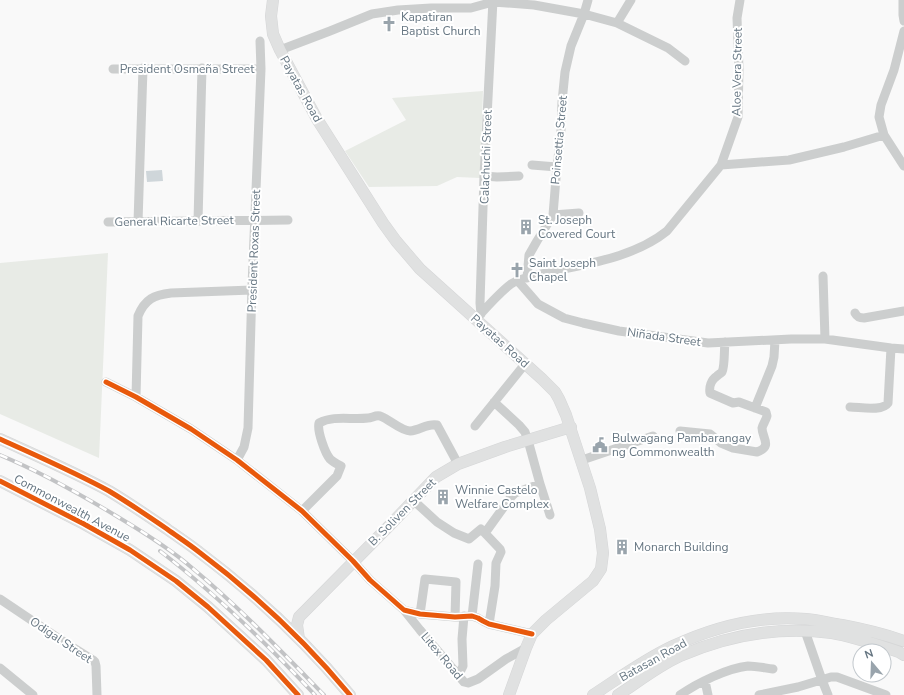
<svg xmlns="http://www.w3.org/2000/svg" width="904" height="695" font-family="'Nunito Sans',sans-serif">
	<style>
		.green { fill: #e8ebe6 }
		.water { fill: #cfd6da }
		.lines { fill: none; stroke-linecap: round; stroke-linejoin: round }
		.major-casing { stroke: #d5d6d7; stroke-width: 12 }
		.minor { stroke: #cccece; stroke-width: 9 }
		.major { stroke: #e0e1e1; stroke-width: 11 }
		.rail-casing { stroke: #c2c3c5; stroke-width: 4 }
		.rail { stroke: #fff; stroke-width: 2.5; stroke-dasharray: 8; stroke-linecap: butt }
		.cycleway-casing { stroke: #fff; stroke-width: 8 }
		.cycleway { stroke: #e8590c; stroke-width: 5 }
		.labels { text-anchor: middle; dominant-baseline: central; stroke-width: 4; stroke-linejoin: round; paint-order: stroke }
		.poi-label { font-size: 12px; fill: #667682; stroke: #fff; text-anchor: start }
		.street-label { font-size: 12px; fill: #667682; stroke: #fff }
	</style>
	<rect width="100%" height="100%" fill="#f9f9f9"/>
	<path class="green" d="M483,91L480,178L457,177L437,186L369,187L345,151L406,120L392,98Z
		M108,253L99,458L0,414V263Z"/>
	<path class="water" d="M162,170L163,181L147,182L146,171Z"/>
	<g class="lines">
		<g class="major-casing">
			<path id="major" d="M273,0L271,16L273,34L280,50L317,119L383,223L396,241L420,269L542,379L555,392L559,399L566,415L590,488L600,529L603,553L601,569L593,581L546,620L532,634L526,648L509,695
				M0,439C37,456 74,472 109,491C129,503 148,516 167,529C178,537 189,544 199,552C255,594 306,642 350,695
				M0,481L84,524L130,550L176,581L208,607L266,660L298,695
				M299,639L297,625L299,617L389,526L436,477L458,464L505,447L571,427
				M593,695C619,678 645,659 673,646C714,627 761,615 806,619C818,620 830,623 842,625C863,629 884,634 904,641
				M618,695C638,682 658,666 680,656C728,635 779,626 832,633C855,637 877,645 899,652L904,655"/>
		</g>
		<path class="minor" d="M903,0V15L904,21
			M617,23L631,0
			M904,31L894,70L881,105L879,117L884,135L904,166
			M280,50L330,31L372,14L398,10L431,8H471L493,2L534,5L584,14L617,23L668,48L685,61
			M113,69H261
			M532,165L557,167
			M721,165L789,160L844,147L884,135
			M484,176L497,177L519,176
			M553,215L579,213
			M198,221L202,68
			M108,222L288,220
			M138,222L143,68
			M823,276L825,339
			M527,278L529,255L537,241L553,215L556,178L561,130L562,102L565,72L571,46L584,14L588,0
			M518,281L538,304L564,318L583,323L619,331L708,343L791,339H825L891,348L904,349
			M855,313C857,317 859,318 864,318L904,311
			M481,314L480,303L484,176L493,0
			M476,319C486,308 499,293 511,284C522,277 541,274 555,271C592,263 636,256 667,231L721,165L738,117L739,69L737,18L740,0
			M106,382L136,397L191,429L237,460L302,511L353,561L370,580L404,610L420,614L455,617L472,616L478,618L483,621L489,624L532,634
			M136,397L138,316C145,299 154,295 171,293L252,290
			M494,402L519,425L525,432L529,444L540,484
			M850,407C860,407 882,412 888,403L891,348
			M755,408L772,366L774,357L775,340
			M475,426L525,364
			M680,431L710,434L721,443L733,448L757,452C773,446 762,438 762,428C763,424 766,420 767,416L766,412L739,402L733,403L710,393C709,387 711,380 717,376C719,374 720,374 722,372C725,366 724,350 725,342
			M237,460L244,447L248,428L252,286L261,69L260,41
			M582,460L653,436
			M413,500L437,522L454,533L469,539L481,529L500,549L501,552L496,563L495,586L489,624
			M302,511L337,476L341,466C337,464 333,462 330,459C325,453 317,431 319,423C334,415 351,420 368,418C372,418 375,415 380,416C389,419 401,431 410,431C420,430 428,423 437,425L458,464
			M485,533L511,497L515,493L540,484L550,515
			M0,599L58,638L93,660L95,662L96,666L97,695
			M404,610L420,630L464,682L468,683L478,679L506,659L526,648
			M420,614L425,579L456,582L455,617
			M472,616L478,564
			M805,631L822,680L828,695
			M0,668L33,695
			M457,675L461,670L463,666L462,639L464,616
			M705,681L708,695
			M680,695C697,683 728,668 748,666C756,666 765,668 773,669
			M759,695L798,687L831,677H837L886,695"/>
		<use href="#major" class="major"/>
		<g class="rail-casing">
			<path id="rail" d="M0,455C41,472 80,494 118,517C143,532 169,548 191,567C238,606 281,651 324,695
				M160,551C216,594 267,644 315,695"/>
		</g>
		<use href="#rail" class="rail"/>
		<g class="cycleway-casing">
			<path id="cycleway" d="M106,382L136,397L191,429L237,460L302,511L353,561L370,580L404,610L420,614L455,617L472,616L478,618L483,621L489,624L532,634
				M0,439C37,456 74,472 109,491C129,503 148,516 167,529C178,537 189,544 199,552C255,594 306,642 350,695
				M0,481L84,524L130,550L176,581L208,607L266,660L298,695"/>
		</g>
		<use href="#cycleway" class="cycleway"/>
	</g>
	<defs>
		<g id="church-bare" transform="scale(1.2)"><path d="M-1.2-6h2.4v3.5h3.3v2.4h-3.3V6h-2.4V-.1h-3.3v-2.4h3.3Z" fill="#99a4ac" stroke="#fff" stroke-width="2.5" paint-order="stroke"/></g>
		<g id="building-bare" transform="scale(1.2)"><path d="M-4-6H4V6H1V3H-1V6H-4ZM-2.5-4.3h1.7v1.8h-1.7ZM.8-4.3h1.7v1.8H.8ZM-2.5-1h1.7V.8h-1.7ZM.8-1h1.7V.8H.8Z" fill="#99a4ac" stroke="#fff" stroke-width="2.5" paint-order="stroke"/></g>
		<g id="civic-bare" transform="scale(1.2)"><path d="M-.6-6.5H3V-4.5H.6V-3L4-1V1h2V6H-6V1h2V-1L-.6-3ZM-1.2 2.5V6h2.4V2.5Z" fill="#99a4ac" stroke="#fff" stroke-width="2.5" paint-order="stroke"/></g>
	</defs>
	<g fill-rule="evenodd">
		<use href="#church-bare" x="389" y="24"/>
		<use href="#building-bare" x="526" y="227"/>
		<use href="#church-bare" x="517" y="270"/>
		<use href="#civic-bare" x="600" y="445"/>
		<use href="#building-bare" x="443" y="497"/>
		<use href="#building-bare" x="622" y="547"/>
	</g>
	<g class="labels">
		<g class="poi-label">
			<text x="401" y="17">Kapatiran<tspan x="401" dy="14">Baptist Church</tspan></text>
			<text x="538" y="220">St. Joseph<tspan x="538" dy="14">Covered Court</tspan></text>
			<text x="529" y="263">Saint Joseph<tspan x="529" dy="14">Chapel</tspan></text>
			<text x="612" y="438">Bulwagang Pambarangay<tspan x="612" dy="14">ng Commonwealth</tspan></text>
			<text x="455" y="490">Winnie Castelo<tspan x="455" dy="14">Welfare Complex</tspan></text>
			<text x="634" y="547">Monarch Building</text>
		</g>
		<g class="street-label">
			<text x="187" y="69">President Osmeña Street</text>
			<text transform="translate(737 72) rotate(-89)">Aloe Vera Street</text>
			<text transform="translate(301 89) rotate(61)">Payatas Road</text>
			<text transform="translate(559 140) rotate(-85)">Poinsettia Street</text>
			<text transform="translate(486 157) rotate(-88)">Calachuchi Street</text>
			<text transform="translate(174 221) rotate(-1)">General Ricarte Street</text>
			<text transform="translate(254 251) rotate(-88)">President Roxas Street</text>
			<text transform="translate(664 337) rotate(8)">Niñada Street</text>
			<text transform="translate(500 341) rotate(42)">Payatas Road</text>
			<text transform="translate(72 508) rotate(28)">Commonwealth Avenue</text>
			<text transform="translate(402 512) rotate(-45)">B. Soliven Street</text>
			<text transform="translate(61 640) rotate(34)">Odigal Street</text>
			<text transform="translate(442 656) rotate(50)">Litex Road</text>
			<text transform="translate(653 660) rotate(-29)">Batasan Road</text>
		</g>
	</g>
	<g transform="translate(872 663) rotate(341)"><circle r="19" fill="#ffffff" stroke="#c2c8cd"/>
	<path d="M0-3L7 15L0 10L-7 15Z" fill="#99a4ac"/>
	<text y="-6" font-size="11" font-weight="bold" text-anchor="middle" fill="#667682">N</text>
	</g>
</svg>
